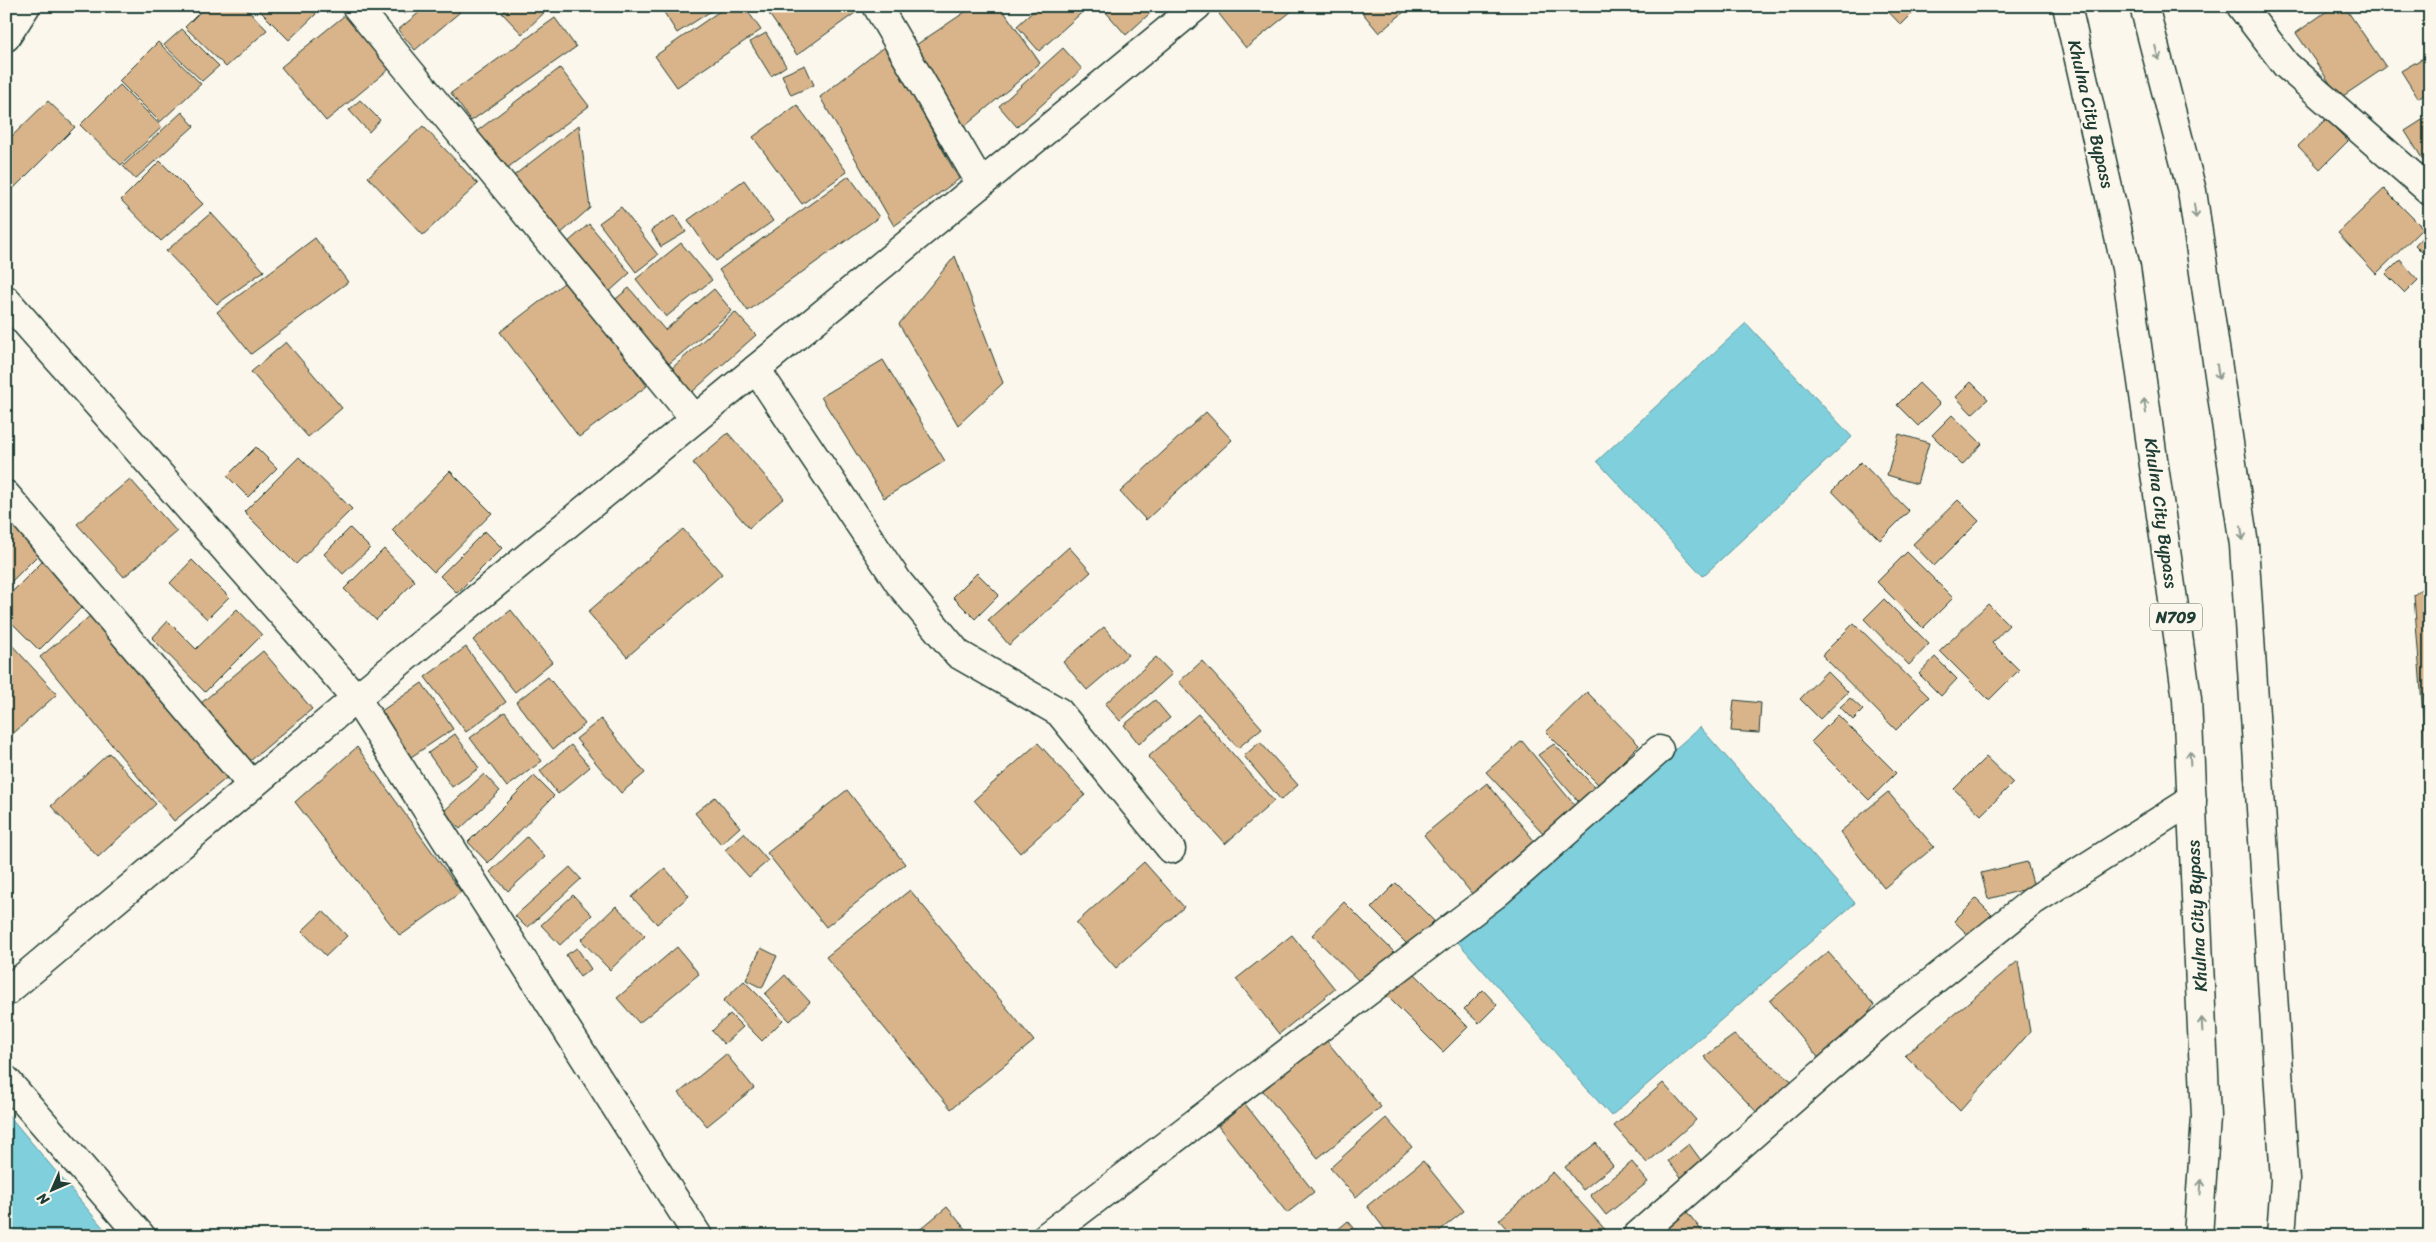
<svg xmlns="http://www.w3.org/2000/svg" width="2436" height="1242" font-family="Sriracha,sans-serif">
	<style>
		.water { fill: #80cfdd; stroke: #599599 }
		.building { fill: #d9b48a; stroke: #1f3d34 }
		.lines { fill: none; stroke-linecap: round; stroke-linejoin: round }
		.minor-casing { stroke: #1f3d34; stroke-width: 31 }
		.major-casing { stroke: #1f3d34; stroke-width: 31 }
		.highway-casing { stroke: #1f3d34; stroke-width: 31 }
		.minor { stroke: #fbf7ec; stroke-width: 28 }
		.major { stroke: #fbf7ec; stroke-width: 28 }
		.highway { stroke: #fbf7ec; stroke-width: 28 }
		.oneway { stroke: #8d9a90 }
		.labels { text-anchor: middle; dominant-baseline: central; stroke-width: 4.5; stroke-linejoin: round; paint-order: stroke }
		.shield { fill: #fbf7ec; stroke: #61756b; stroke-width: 1 }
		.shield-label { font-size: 16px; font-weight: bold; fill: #1f3d34 }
		.street-label { font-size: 18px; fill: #1f3d34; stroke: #fbf7ec }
	</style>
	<rect width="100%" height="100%" fill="#fbf7ec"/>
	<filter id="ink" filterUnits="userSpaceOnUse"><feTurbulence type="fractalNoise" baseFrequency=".02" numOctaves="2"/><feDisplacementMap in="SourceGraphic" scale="10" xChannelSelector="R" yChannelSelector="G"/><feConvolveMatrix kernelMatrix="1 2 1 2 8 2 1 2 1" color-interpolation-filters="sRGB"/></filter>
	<g filter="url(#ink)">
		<path class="water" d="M1746,323L1852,437L1703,576L1597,461Z
			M1700,727L1855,903L1611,1116L1457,941Z
			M6,1112L110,1236H6Z"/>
		<path class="building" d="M206,6H244L267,30L226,67L185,27Z
			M255,6H308L316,14L289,40Z
			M397,6H413L404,14Z
			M427,6H455L460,12L415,50L398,30Z
			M509,6H551L522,34L502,13Z
			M660,6H719L677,33Z
			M727,6H744L761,30L677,87L655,56Z
			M780,6H850L855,13L797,55L769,14Z
			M974,6H1000L1040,63L964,127L910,49Z
			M1039,6H1089L1039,51L1017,26Z
			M1108,6H1158L1126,35L1104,10Z
			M1229,6H1298L1246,48L1219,14Z
			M1357,6H1411L1379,33Z
			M1883,6H1920L1901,25Z
			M2334,6H2344L2386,67L2340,98L2296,33Z
			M350,11L394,65L326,121L281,67Z
			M555,18L576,47L471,121L451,93Z
			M182,29L219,66L202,81L164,45Z
			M766,33L786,66L771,76L750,42Z
			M158,42L201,84L160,122L119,81Z
			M885,46L959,179L894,226L820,97Z
			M1063,48L1082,69L1017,127L999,106Z
			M2430,54V90L2418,98L2401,71Z
			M805,65L814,85L791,95L782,75Z
			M560,68L589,106L506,169L477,131Z
			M120,85L162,127L121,165L80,125Z
			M360,100L380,120L369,132L349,110Z
			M48,101L75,127L6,196V142Z
			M797,105L847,172L802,204L753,137Z
			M182,112L194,126L135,179L123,166Z
			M2430,115V171L2405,131Z
			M2326,119L2348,141L2320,169L2298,146Z
			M579,125L590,208L559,235L512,177Z
			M423,126L478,184L423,235L368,177Z
			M160,161L203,204L161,241L121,200Z
			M849,176L879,217L748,311L719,270Z
			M744,180L773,221L716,261L688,220Z
			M2384,189L2423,228L2376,274L2338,233Z
			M621,207L658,255L636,272L599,223Z
			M211,213L264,271L217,304L166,251Z
			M675,215L686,232L661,247L651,230Z
			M589,224L630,273L609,292L567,243Z
			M2426,233L2430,237V260L2415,245Z
			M315,238L348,282L251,354L217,312Z
			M681,243L712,280L666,317L636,279Z
			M955,256L1003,383L958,425L899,324Z
			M2400,260L2418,280L2405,293L2386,274Z
			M568,280L647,386L579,437L500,332Z
			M629,288L665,330L714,289L732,311L665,367L611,303Z
			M735,312L756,335L692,392L671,369Z
			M286,342L342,408L308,437L251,372Z
			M883,360L945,461L884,498L821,397Z
			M1971,382L1988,399L1972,414L1956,397Z
			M1919,383L1940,404L1918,426L1897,405Z
			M1206,412L1232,440L1146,520L1120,492Z
			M1952,415L1982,444L1962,465L1932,435Z
			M728,433L784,498L749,528L693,463Z
			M1899,434L1929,443L1917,484L1887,475Z
			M256,447L277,468L248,497L227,476Z
			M299,457L352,509L296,564L244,512Z
			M1861,462L1909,511L1880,540L1832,491Z
			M450,471L492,513L434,572L392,530Z
			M130,479L177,532L124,577L77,524Z
			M1958,500L1979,521L1934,566L1913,544Z
			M6,509L16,521L6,528Z
			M19,520L43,550L6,587V533Z
			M350,528L370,548L343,574L324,554Z
			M683,529L722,574L627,657L588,612Z
			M485,531L502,548L457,593L440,576Z
			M1069,547L1091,572L1009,645L988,620Z
			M384,549L415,581L376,620L344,589Z
			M1907,552L1953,598L1923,628L1877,582Z
			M45,559L88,601L39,650L6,617V598Z
			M192,560L229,597L207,619L170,583Z
			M977,573L999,595L975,619L953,597Z
			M2430,581V800H2429L2414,595Z
			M1884,599L1929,644L1909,665L1864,619Z
			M1988,604L2009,625L1992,643L2019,670L1989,700L1940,651Z
			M101,607L235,771L174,821L40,657Z
			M237,609L262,635L205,692L152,638L168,621L196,649Z
			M511,610L552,662L515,692L473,640Z
			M1854,623L1929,697L1896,730L1822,655Z
			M1104,627L1128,655L1087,690L1063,662Z
			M10,643L57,694L6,740V646Z
			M466,647L506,702L466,732L425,677Z
			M263,651L312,709L249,762L200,704Z
			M1156,657L1172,674L1120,721L1105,704Z
			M1935,657L1957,679L1941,696L1919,674Z
			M1202,661L1262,728L1238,748L1179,682Z
			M1827,671L1848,692L1820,719L1800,699Z
			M548,677L585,724L553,749L516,702Z
			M422,683L453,729L408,759L377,714Z
			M1587,692L1639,745L1599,785L1546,732Z
			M1850,698L1863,710L1853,720L1840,707Z
			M1155,700L1170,718L1139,744L1124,725Z
			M1734,700L1761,703L1759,733L1731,731Z
			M505,712L542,761L507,787L470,738Z
			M1198,714L1274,801L1225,844L1148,757Z
			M1838,715L1896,773L1869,800L1811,742Z
			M601,719L645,773L621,793L576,739Z
			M455,734L479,768L452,787L428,753Z
			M1522,741L1576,807L1544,834L1486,772Z
			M1260,742L1298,785L1281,800L1244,756Z
			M1038,743L1085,795L1020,853L974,800Z
			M1554,744L1600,793L1584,808L1538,755Z
			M571,745L590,767L558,794L540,771Z
			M357,747L461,892L400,936L295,802Z
			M109,753L156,804L98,857L51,806Z
			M1986,757L2013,783L1981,815L1954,789Z
			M484,774L500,791L460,829L444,811Z
			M534,776L554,796L488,863L468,842Z
			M1487,783L1536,843L1473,895L1424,835Z
			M847,790L905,864L826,927L767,853Z
			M1888,792L1934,847L1884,888L1840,832Z
			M715,797L740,827L721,844L695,813Z
			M744,833L768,861L749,877L725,850Z
			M527,837L545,857L508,891L490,872Z
			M1144,862L1184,907L1116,968L1076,923Z
			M2027,862L2034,887L1988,899L1981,873Z
			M570,867L581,879L527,928L515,916Z
			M665,868L689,896L657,924L632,897Z
			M1396,883L1434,921L1409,946L1371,908Z
			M910,890L1034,1041L951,1109L826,957Z
			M573,895L592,915L560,945L541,925Z
			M1976,899L1998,921L1976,943L1954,921Z
			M1344,902L1394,952L1362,984L1312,935Z
			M616,906L645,936L610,970L581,940Z
			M323,911L347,936L326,956L302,931Z
			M1292,935L1335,989L1279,1034L1236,979Z
			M677,947L699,974L639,1023L617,998Z
			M577,948L591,969L580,977L566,955Z
			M761,948L777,956L762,988L746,980Z
			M1828,952L1874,1005L1828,1069L1770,1001Z
			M2018,961L2030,1032L1960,1111L1905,1055Z
			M1411,970L1468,1027L1443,1052L1386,995Z
			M785,975L810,1002L790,1021L765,994Z
			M744,981L783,1020L762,1041L723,1001Z
			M1483,990L1497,1005L1479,1023L1464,1009Z
			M730,1014L743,1027L724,1044L712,1031Z
			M1321,1034L1381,1107L1318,1158L1259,1086Z
			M1734,1035L1794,1083L1767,1123L1704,1057Z
			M726,1054L754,1088L707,1126L679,1093Z
			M1663,1083L1696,1120L1647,1163L1614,1126Z
			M1245,1104L1314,1192L1287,1213L1218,1126Z
			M1386,1118L1412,1147L1356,1197L1330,1168Z
			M1596,1143L1613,1166L1583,1190L1565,1167Z
			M1689,1144L1706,1167L1686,1183L1668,1161Z
			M1423,1161L1464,1211L1433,1236H1390L1367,1206Z
			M1632,1162L1648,1182L1606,1215L1590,1195Z
			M1553,1172L1611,1236H1513L1499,1220Z
			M947,1207L971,1236H912Z
			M1687,1212L1706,1236H1656Z
			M1348,1221L1361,1236H1330Z"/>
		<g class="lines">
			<g class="minor-casing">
				<path id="minor" d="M356,6L695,419
					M877,6L981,184
					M2241,6L2286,65L2430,191
					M6,37L26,6
					M6,300L356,698L698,1236
					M756,369L899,583L958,654L1059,712L1171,849
					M6,495L252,785
					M6,1080L141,1236
					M1047,1236L1497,893L1659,750
					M1637,1236L1879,1024L2033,901L2192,800"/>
			</g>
			<g class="major-casing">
				<path id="major" d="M6,992L356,698L1197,6"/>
			</g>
			<g class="highway-casing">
				<path id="highway" d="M2067,6L2126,268L2187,699L2206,1117L2198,1236
					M2144,6L2192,191L2244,545L2285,1180L2281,1236"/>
			</g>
			<use href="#minor" class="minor"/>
			<use href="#major" class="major"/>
			<use href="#highway" class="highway"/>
		</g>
		<defs><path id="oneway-shaft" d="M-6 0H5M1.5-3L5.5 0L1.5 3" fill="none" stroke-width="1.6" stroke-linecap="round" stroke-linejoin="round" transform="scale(1.25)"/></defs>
		<g class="oneway">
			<use href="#oneway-shaft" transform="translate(2157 53) rotate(76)"/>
			<use href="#oneway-shaft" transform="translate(2195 211) rotate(82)"/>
			<use href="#oneway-shaft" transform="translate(2218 372) rotate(82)"/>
			<use href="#oneway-shaft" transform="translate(2145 406) rotate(-98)"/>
			<use href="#oneway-shaft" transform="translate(2242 533) rotate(82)"/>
			<use href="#oneway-shaft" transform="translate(2190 758) rotate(-93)"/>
			<use href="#oneway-shaft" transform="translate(2202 1025) rotate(-93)"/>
			<use href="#oneway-shaft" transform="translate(2201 1187) rotate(-86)"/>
		</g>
	</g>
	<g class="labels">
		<rect class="shield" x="2150" y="603.5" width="52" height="27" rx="4"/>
		<g class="shield-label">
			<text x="2176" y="617">N709</text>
		</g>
		<g class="street-label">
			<text transform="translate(2091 114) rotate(77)">Khulna City Bypass</text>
			<text transform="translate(2161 513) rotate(82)">Khulna City Bypass</text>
			<text transform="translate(2197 916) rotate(-93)">Khulna City Bypass</text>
		</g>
	</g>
	<rect width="2436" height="1242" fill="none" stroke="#fbf7ec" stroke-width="25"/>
	<rect x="12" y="12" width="2411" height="1217" fill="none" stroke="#1f3d34" stroke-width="2" filter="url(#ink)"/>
	<g transform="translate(52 1190) rotate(225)" stroke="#fbf7ec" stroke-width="4" paint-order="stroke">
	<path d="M0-4L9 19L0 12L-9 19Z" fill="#1f3d34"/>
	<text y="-8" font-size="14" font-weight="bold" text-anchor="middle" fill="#1f3d34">N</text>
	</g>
</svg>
